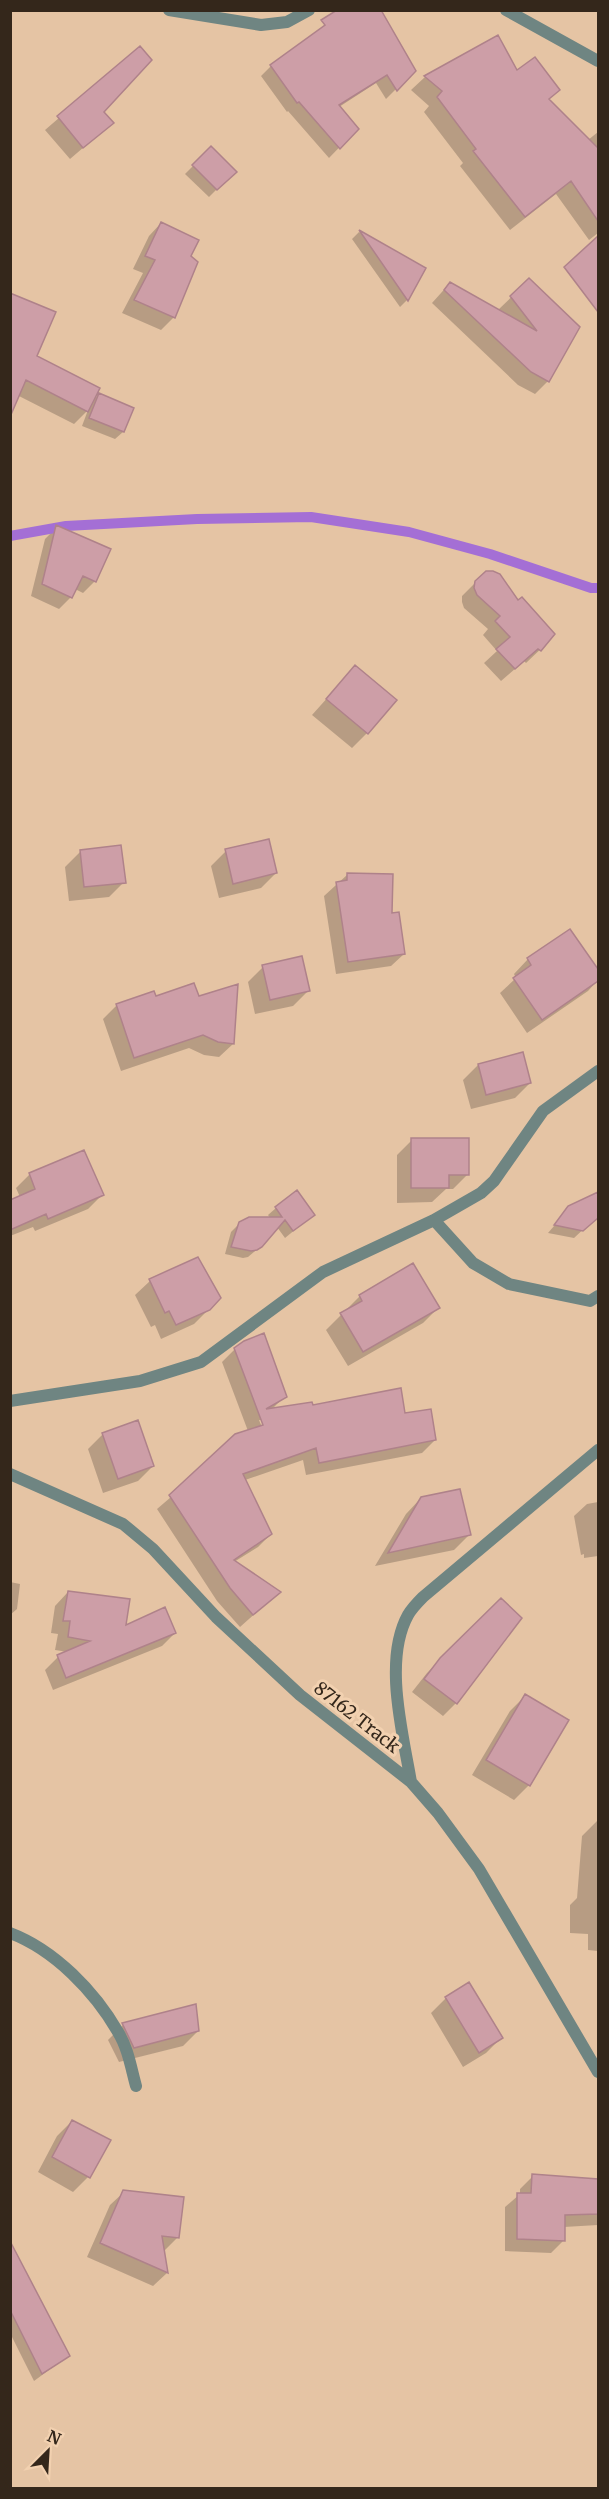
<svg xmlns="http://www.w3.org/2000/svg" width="609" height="2499" font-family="Merriweather,serif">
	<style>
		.shadow { fill: #0003; fill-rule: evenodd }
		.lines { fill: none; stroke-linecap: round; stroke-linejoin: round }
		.stream { stroke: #a46fd5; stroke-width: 10 }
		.building { fill: #cd9ea7; stroke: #af828a; stroke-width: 1.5 }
		.minor { stroke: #6f8582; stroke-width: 12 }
		.labels { text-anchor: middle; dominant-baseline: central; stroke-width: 6; stroke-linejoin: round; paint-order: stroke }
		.street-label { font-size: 18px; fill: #34271b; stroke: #f2d1b0 }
	</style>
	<rect width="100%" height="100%" fill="#e5c4a4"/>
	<path class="shadow" d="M320,30L414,71L386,99L376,83L339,107L357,129L329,158L288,111L287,112L261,76L271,66Z
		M498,37L517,72L588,140L598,132V233L589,240L556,194L510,230L460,166L463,163L424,112L429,106L411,90L425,77Z
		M140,48L102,112L112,123L70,159L45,130Z
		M211,148L234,172L209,197L185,174Z
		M161,223L189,256L174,317L161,330L122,313L143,273L133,269L149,236Z
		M359,232L424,269L407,300L400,307L352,239Z
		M529,280L578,327L548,381L535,394L518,385L432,303L450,283L498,310Z
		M35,357L92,401L99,395L132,409L123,432L115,439L82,426L88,410L74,424L15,394Z
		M57,527L95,581L83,593L75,589L71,597L59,609L31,596L45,539Z
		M476,582L517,603L546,644L526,663L524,661L501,681L484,663L497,651L483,635L488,629L464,608L462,602V596Z
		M355,667L367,733L352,748L312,715Z
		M226,851L276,873L261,888L219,898L211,866Z
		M80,852L124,882L109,897L69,901L65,867Z
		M347,875L391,915L404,954L391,966L336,974L324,896Z
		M569,931L598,972V980L588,991L527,1033L500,993L516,978L514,974L528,959Z
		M263,967L308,991L293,1006L255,1014L248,982Z
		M155,998H198L233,1044L219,1057L204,1055L189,1048L121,1071L103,1019L117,1005Z
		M478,1065L530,1083L515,1098L471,1109L463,1080Z
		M412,1140L468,1174L453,1189H446L432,1202L397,1203V1155Z
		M83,1152L102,1195L88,1209L35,1231L33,1227L10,1236V1201L20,1197L16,1188L29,1175Z
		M276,1208L313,1215L285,1238L277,1227L261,1246L248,1257L243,1258L225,1254L231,1232L239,1224L271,1219L268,1215Z
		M566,1212L589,1224L574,1238L548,1233Z
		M413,1265L438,1308L423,1323L348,1366L326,1330L360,1296Z
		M150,1281L209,1309L194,1324L161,1339L155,1325L151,1327L135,1295Z
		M235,1349L285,1396L272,1409L312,1407L435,1440L422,1453L306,1475L303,1460L245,1480L271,1534L258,1547L234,1562L279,1592L240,1627L217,1601L157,1509L248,1431L222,1362ZM259,1420H262L267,1431L264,1432Z
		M103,1434L153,1466L138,1481L103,1493L88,1449Z
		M421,1498L469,1535L454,1550L375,1566L406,1514Z
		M598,1502V1556L584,1558V1554L581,1555L574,1516L587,1504Z
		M10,1582L20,1584L17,1609L10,1615Z
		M68,1592L125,1627L175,1633L162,1646L53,1690L45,1670L58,1657L68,1652L55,1650L58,1634L51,1633L55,1606Z
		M501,1600L520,1619L456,1703L443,1716L412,1692L427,1673Z
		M525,1696L529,1785L514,1800L472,1775L510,1711Z
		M597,1821L598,1951L588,1950V1934L570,1933V1905L577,1898L582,1836Z
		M469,1984L501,2038L486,2053L463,2067L431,2013L446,1998Z
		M123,2025L198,2031L183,2046L119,2062L108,2040Z
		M72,2121L88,2177L73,2192L38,2172L57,2136Z
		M533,2176L598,2181V2225L564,2227V2240L551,2253L505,2251V2207L520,2194V2189Z
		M124,2192L178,2237L163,2252L167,2273L153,2286L87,2257L110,2205Z
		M10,2305L68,2356L34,2381L10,2333Z"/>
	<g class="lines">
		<path class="stream" d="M10,536L66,526L197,519L311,517L409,532L490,554L591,588H598"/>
	</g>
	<path class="building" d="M337,10H381L416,71L397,91L387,75L339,105L359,129L340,149L299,102L297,103L270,65L325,25L321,20Z
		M498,35L517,70L535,57L560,90L549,99L598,148V221L571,181L525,217L473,151L476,149L437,97L442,91L424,76Z
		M140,46L152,60L104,112L114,123L83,148L57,116Z
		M211,146L237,172L217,190L192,165Z
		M161,222L199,240L191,256L198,262L175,318L134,300L155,260L145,256Z
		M359,230L426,268L408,301Z
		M598,236V312L564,267Z
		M529,278L580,327L549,382L531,372L444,290L450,282L537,331L510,296Z
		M10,293L56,312L37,356L100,388L88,412L26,380L10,417Z
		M99,393L134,408L124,432L89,418Z
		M56,525L111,549L96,582L83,576L72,598L42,584Z
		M486,571H493L500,574L518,600L522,597L555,634L541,651L538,649L515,669L496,649L510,637L495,621L500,616L477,595L474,588L475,581Z
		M355,665L397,700L368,734L326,699Z
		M269,839L277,873L233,884L225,849Z
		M121,845L126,883L84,887L80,850Z
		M347,873L393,874L392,913L399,912L405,954L348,962L336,882L347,880Z
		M570,929L598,969V981L542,1020L513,978L531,965L527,958Z
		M302,956L310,991L270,1000L262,965Z
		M194,983L199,996L238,984L234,1044L218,1042L203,1035L134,1058L116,1004L154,991L156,996Z
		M523,1052L531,1083L486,1095L478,1064Z
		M411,1138H469V1175H449V1188H411Z
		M84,1150L104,1195L48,1219L46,1214L10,1230V1200L35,1189L29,1173Z
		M297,1190L315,1215L293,1231L285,1220L262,1247L257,1250L251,1251L231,1247L239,1222L249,1217H282L275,1207Z
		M598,1192V1218L583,1231L554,1225L568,1206Z
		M198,1257L221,1298L210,1310L176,1325L169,1311L165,1313L149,1279Z
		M413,1263L440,1308L363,1352L340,1313L362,1301L359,1295Z
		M264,1333L287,1397L266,1409L312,1402L313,1405L401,1388L405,1413L431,1409L436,1440L319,1463L316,1448L243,1474L272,1534L234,1560L281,1592L253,1615L230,1588L169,1495L235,1434L263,1425L234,1348L244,1341Z
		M138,1420L154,1466L118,1479L102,1433Z
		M460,1489L471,1535L388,1553L421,1497Z
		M68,1591L130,1599L126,1625L165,1607L176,1633L66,1678L57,1655L90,1641L68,1637L70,1621H63Z
		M501,1598L522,1618L457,1704L424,1679L440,1658Z
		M525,1694L569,1720L530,1786L486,1760Z
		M469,1982L503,2038L479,2053L445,1997Z
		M196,2004L199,2031L134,2048L122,2023Z
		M72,2120L111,2140L90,2178L52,2157Z
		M532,2174L598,2179V2214L565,2215V2241L517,2239V2193H531Z
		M123,2190L184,2197L179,2238L162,2236L168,2273L100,2243Z
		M10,2241L70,2356L42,2374L10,2310Z"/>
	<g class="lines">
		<path class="minor" d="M169,10L261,25L287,22L309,10
			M506,10L598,61
			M434,1220L473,1263L509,1284L590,1301L598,1296
			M10,1401L140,1381L201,1362L323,1272L434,1220L481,1193L494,1181L543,1111L598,1071
			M10,1474L123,1524L153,1549L216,1617L300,1695L411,1782L438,1813L479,1869L598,2072
			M411,1782C403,1734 383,1660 408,1615C412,1608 418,1602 423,1597L598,1450
			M10,1933C55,1950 95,1992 118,2032C128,2048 131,2068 136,2086"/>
	</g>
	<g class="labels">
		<g class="street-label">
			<text transform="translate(357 1717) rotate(38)">87162 Track</text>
		</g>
	</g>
	<rect width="609" height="2499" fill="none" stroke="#34271b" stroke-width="24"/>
	<g transform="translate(48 2451) rotate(24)" stroke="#f2d1b0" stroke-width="4.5" paint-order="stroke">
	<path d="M0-4.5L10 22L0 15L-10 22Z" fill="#34271b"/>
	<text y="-9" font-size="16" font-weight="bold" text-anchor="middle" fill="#34271b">N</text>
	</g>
</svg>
